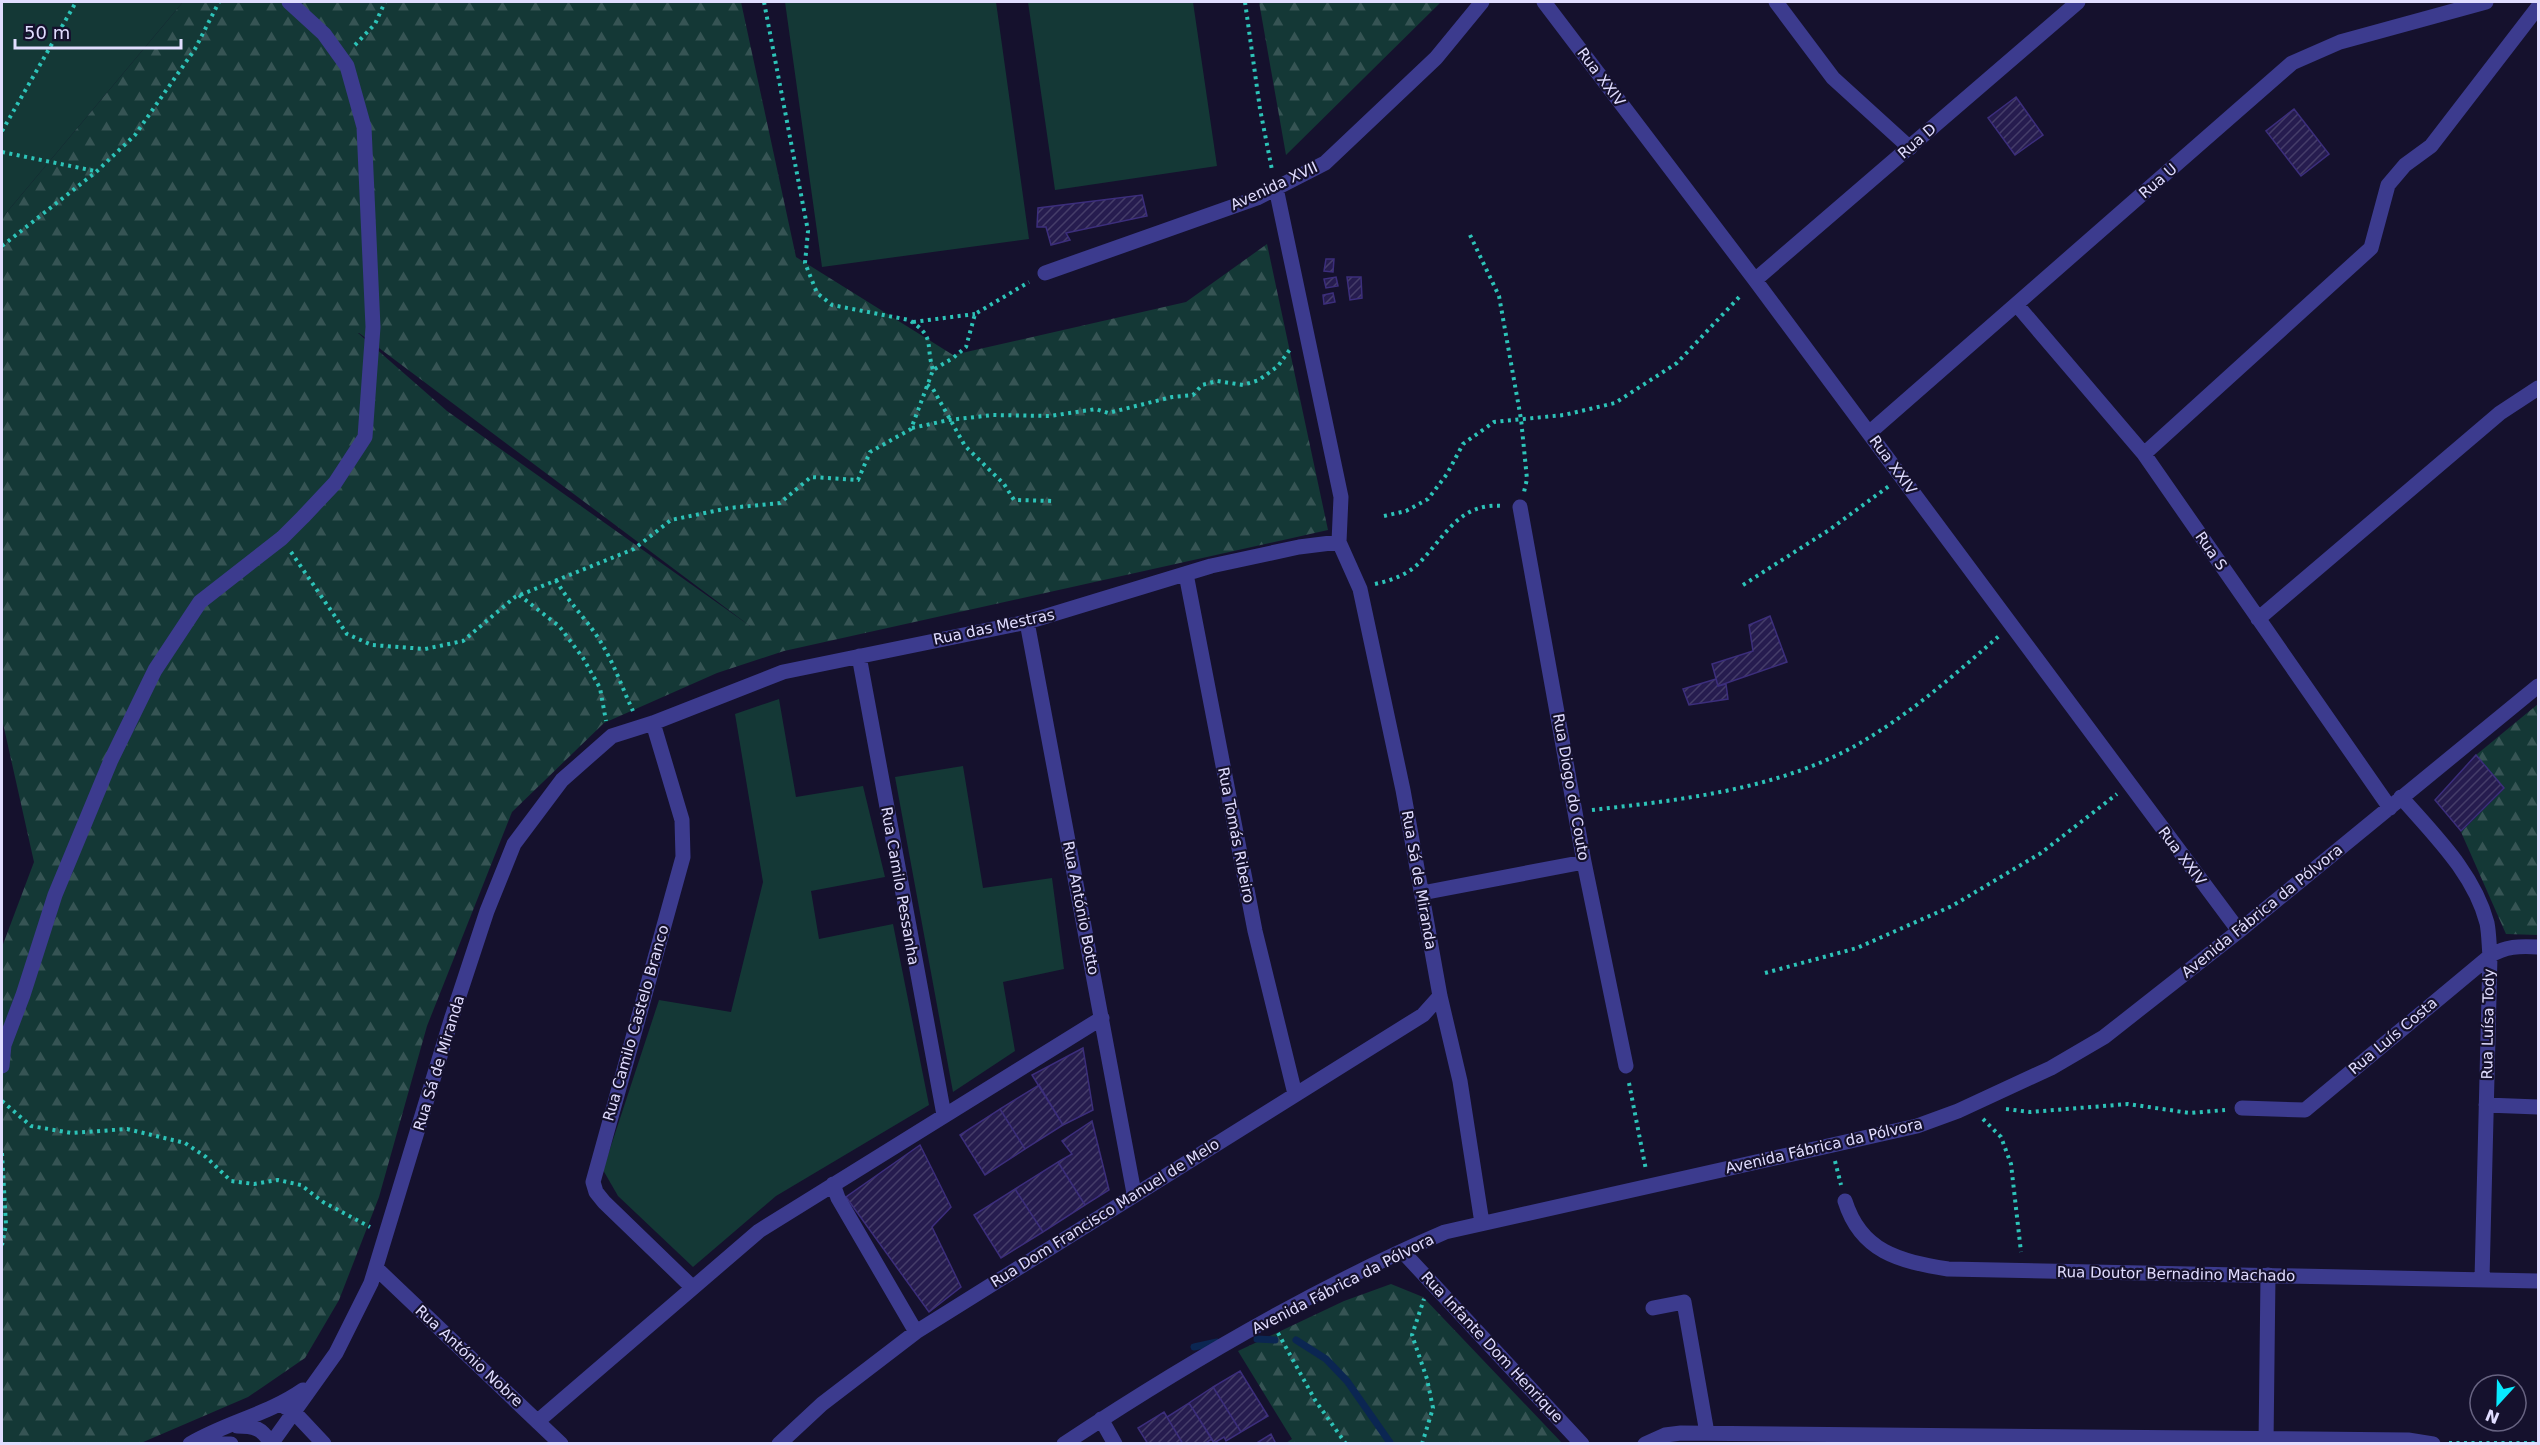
<svg xmlns="http://www.w3.org/2000/svg" width="2540" height="1445" font-family="'DejaVu Sans',sans-serif">
	<style>
		.green { fill: #143836 }
		.forest { fill: url(#forest-firs); fill-rule: evenodd }
		.lines { fill: none; stroke-linecap: round; stroke-linejoin: round }
		.stream { stroke: #0b2652; stroke-width: 7 }
		.building { fill: url(#building-hatch); stroke: #3c2e7c; stroke-width: 1.5 }
		.path { stroke: #2dc3b8; stroke-width: 4; stroke-dasharray: 3 4.5; stroke-linecap: butt }
		.minor { stroke: #3c3b8e; stroke-width: 15 }
		.labels { text-anchor: middle; dominant-baseline: central; stroke-width: 4.5; stroke-linejoin: round; paint-order: stroke }
		.street-label { font-size: 15px; fill: #e1ddff; stroke: #15112d }
	</style>
	<defs>
		<pattern id="forest-firs" width="22" height="20" patternUnits="userSpaceOnUse" patternTransform="scale(1.5)"><rect width="22" height="20" fill="#143836"/><path d="M5 1l3.5 6h-7zM16 11l3.5 6h-7z" fill="#365454"/></pattern>
		<pattern id="building-hatch" width="6" height="6" patternUnits="userSpaceOnUse" patternTransform="scale(1.5)"><rect width="6" height="6" fill="#261c4f"/><path d="M-1 1l2-2M0 6l6-6M5 7l2-2" fill="none" stroke="#453d69"/></pattern>
	</defs>
	<rect width="100%" height="100%" fill="#15112d"/>
	<path class="green" d="M2,2H183L2,218Z
		M785,2H996L1029,239L822,267Z
		M1028,2H1193L1217,166L1055,190Z
		M779,699L796,797L863,786L885,877L811,891L819,939L893,924L929,1105L776,1196L693,1267L618,1196L603,1170L659,1000L731,1012L763,882L735,714Z
		M963,766L983,888L1052,878L1064,969L1003,982L1015,1051L953,1092L895,777Z"/>
	<path class="forest" d="M183,2H741L796,257L953,355L1186,302L1267,244L1328,530L784,651L717,673L604,723L512,812L427,1026L379,1197L339,1300L305,1358L248,1397L141,1443H2V947L34,862L2,719V218ZM358,333H359L750,626L447,411Z
		M1259,2H1441L1286,155Z
		M2538,704V935L2506,934L2461,832L2504,789L2476,755Z
		M1391,1284L1423,1297L1562,1443H1286L1292,1439L1238,1351L1344,1301Z"/>
	<g class="lines">
		<path class="stream" d="M1257,1339L1275,1340
			M1296,1340L1326,1359L1347,1381L1391,1444
			M1194,1347L1217,1342"/>
	</g>
	<path class="building" d="M2016,97L2043,135L2015,155L1988,118Z
		M2294,109L2329,154L2301,176L2266,131Z
		M1142,195L1147,216L1066,233L1070,240L1051,245L1046,227H1037L1038,208Z
		M1326,259H1334L1333,272L1324,271Z
		M1336,277L1338,286L1326,288L1324,279Z
		M1347,277H1361L1362,298L1350,300Z
		M1333,293L1335,302L1324,304L1323,295Z
		M1770,616L1787,662L1718,686L1712,664L1753,651L1749,625Z
		M1716,679L1718,686L1726,684L1728,699L1689,705L1683,689Z
		M2476,755L2504,788L2461,831L2435,800Z
		M1083,1048L1093,1110L1063,1125L1032,1075Z
		M1039,1085L1063,1125L1025,1149L1000,1109Z
		M1000,1109L1025,1149L985,1175L960,1135Z
		M1092,1121L1109,1190L1085,1205L1058,1162L1072,1154L1062,1141Z
		M920,1145L951,1207L932,1227L961,1287L929,1312L846,1197Z
		M1058,1162L1085,1205L1043,1232L1015,1189Z
		M1015,1189L1043,1232L1001,1258L974,1215Z
		M1240,1371L1268,1416L1241,1432L1213,1387Z
		M1213,1387L1241,1432L1226,1441L1224,1437L1214,1443L1189,1403Z
		M1189,1403L1212,1439L1204,1444H1183L1167,1417Z
		M1164,1412L1167,1417L1183,1444H1148L1138,1428Z
		M1271,1434L1276,1444H1255Z"/>
	<g class="lines">
		<path class="path" d="M764,2L808,231L805,263L817,293L832,305L909,320C936,337 925,344 933,370
			M1245,2L1260,109L1272,170
			M355,45L375,24L385,2
			M2,131L76,2
			M2,152L95,171
			M1470,235L1499,296L1521,419L1527,479L1524,492
			M2,246L96,172L135,135L195,49L219,2
			M913,322L975,314
			M927,385L933,389L965,446L1004,484L1014,500L1055,501
			M912,428L949,420L993,415L1050,416L1096,409L1108,413L1172,397L1193,395L1202,385L1217,381L1243,385L1259,380L1278,366L1291,348
			M1384,516L1406,511L1428,499L1447,474L1463,444L1494,422L1564,415L1615,403L1677,363L1742,294
			M291,552L347,634L372,645L425,649L463,641L515,597L634,549L671,520L729,508L780,503L811,477L858,480L870,452L911,429L933,370L953,358L966,347L975,314L1029,282
			M556,580C569,604 590,622 603,646C615,666 623,690 633,711
			M1375,584C1393,580 1409,574 1421,561C1447,534 1460,502 1504,506
			M1743,585L1829,530L1889,486
			M519,595L559,626L583,658L600,688L606,721
			M1592,810C1680,800 1774,790 1853,747C1907,717 1953,676 1999,636
			M1765,973L1857,948L1952,906L2041,853L2117,794
			M1629,1083L1646,1170
			M2,1101L31,1126L72,1133L127,1129L185,1143L206,1157L231,1181L254,1184L278,1180L301,1185L323,1202L370,1227
			M2006,1109L2030,1112L2128,1104L2190,1113L2225,1110
			M1983,1119L2001,1137L2011,1164L2021,1252
			M2,1153L6,1225L2,1245
			M1835,1161L1841,1185
			M1278,1333L1315,1400L1346,1444
			M2449,1443H2538
			M1422,1444L1433,1408L1427,1379L1412,1335L1424,1299"/>
		<path class="minor" d="M1544,2L1755,280L2239,931
			M1776,2L1833,78L1910,148
			M1276,188L1341,497L1339,542L1360,589L1403,790L1440,996L1460,1081L1482,1223
			M1045,273L1257,198L1325,163L1436,58L1482,2
			M1755,280L2078,2
			M2017,305L2144,454L2390,808
			M1869,433L2292,63L2340,42L2486,2
			M2144,454L2371,248L2388,185L2405,165L2431,146L2538,7
			M1520,507L1584,862L1626,1066
			M1186,574L1255,931L1295,1094
			M2258,619L2500,413L2538,388
			M1027,622L1134,1193
			M859,656L944,1115
			M653,723L682,820L683,857L593,1182L596,1192L604,1202L692,1287
			M2401,797C2434,835 2474,873 2487,923C2489,933 2489,945 2490,956L2482,1279
			M1422,893L1584,862
			M2,1066L4,1045L23,995L55,895L111,760L155,670L200,602L282,538L303,517L335,483L365,437L373,327L364,127L347,66L324,34L289,2
			M2486,1105L2538,1107
			M2242,1108L2305,1110L2490,956C2505,946 2520,946 2538,947
			M833,1184L838,1198L916,1332
			M1845,1201C1861,1252 1899,1261 1948,1269L2538,1281
			M1402,1251L1582,1444
			M376,1268L561,1444
			M1653,1308L1684,1302L1707,1433
			M285,1407L293,1411L324,1444
			M1101,1419L1115,1444
			M538,1421L759,1231L1102,1018
			M237,1426C255,1426 261,1428 271,1443
			M190,1444C227,1422 267,1415 303,1390
			M204,1444H231
			M271,1444L336,1353L371,1283L452,1017L487,911L514,844L562,780L612,736L653,723L783,672L1027,622L1211,566L1299,547L1339,542
			M779,1444L822,1404L916,1332L1423,1015L1440,996
			M1064,1444C1185,1364 1312,1289 1445,1232L1917,1126L1958,1111L2051,1068L2104,1037L2239,931L2538,686
			M1645,1444L1665,1435L1681,1433L2408,1440L2433,1444
			M2266,1444L2268,1275"/>
	</g>
	<g class="labels">
		<g class="street-label">
			<text transform="translate(1601 77) rotate(53)">Rua XXIV</text>
			<text transform="translate(1917 141) rotate(-41)">Rua D</text>
			<text transform="translate(2158 181) rotate(-41)">Rua U</text>
			<text transform="translate(1274 186) rotate(-25)">Avenida XVII</text>
			<text transform="translate(1893 465) rotate(54)">Rua XXIV</text>
			<text transform="translate(2211 551) rotate(55)">Rua S</text>
			<text transform="translate(994 627) rotate(-12)">Rua das Mestras</text>
			<text transform="translate(1571 787) rotate(80)">Rua Diogo do Couto</text>
			<text transform="translate(1236 835) rotate(79)">Rua Tomás Ribeiro</text>
			<text transform="translate(2182 856) rotate(53)">Rua XXIV</text>
			<text transform="translate(1419 880) rotate(80)">Rua Sá de Miranda</text>
			<text transform="translate(900 886) rotate(80)">Rua Camilo Pessanha</text>
			<text transform="translate(1081 908) rotate(79)">Rua António Botto</text>
			<text transform="translate(2262 911) rotate(-39)">Avenida Fábrica da Pólvora</text>
			<text transform="translate(636 1023) rotate(-74)">Rua Camilo Castelo Branco</text>
			<text transform="translate(2488 1024) rotate(-89)">Rua Luísa Tody</text>
			<text transform="translate(2393 1036) rotate(-40)">Rua Luís Costa</text>
			<text transform="translate(439 1063) rotate(-73)">Rua Sá de Miranda</text>
			<text transform="translate(1824 1146) rotate(-13)">Avenida Fábrica da Pólvora</text>
			<text transform="translate(1105 1213) rotate(-32)">Rua Dom Francisco Manuel de Melo</text>
			<text transform="translate(2176 1274) rotate(1)">Rua Doutor Bernadino Machado</text>
			<text transform="translate(1343 1284) rotate(-27)">Avenida Fábrica da Pólvora</text>
			<text transform="translate(1492 1347) rotate(47)">Rua Infante Dom Henrique</text>
			<text transform="translate(469 1356) rotate(43)">Rua António Nobre</text>
		</g>
	</g>
	<rect width="2540" height="1445" fill="none" stroke="#e1ddff" stroke-width="6"/>
	<g transform="translate(2498 1403) rotate(202)"><circle r="28" fill="#15112d" stroke="#676381" stroke-width="1.5"/>
	<path d="M0-4.5L10 22L0 15L-10 22Z" fill="#09eaff"/>
	<text y="-9" font-size="16" font-weight="bold" text-anchor="middle" fill="#e1ddff">N</text>
	</g>
	<path d="M15 39v9h166v-9" fill="none" stroke="#e1ddff" stroke-width="3"/>
	<text x="24" y="39" font-size="18" fill="#e1ddff" stroke="#15112d" stroke-width="4.5" paint-order="stroke">50 m</text>
</svg>
